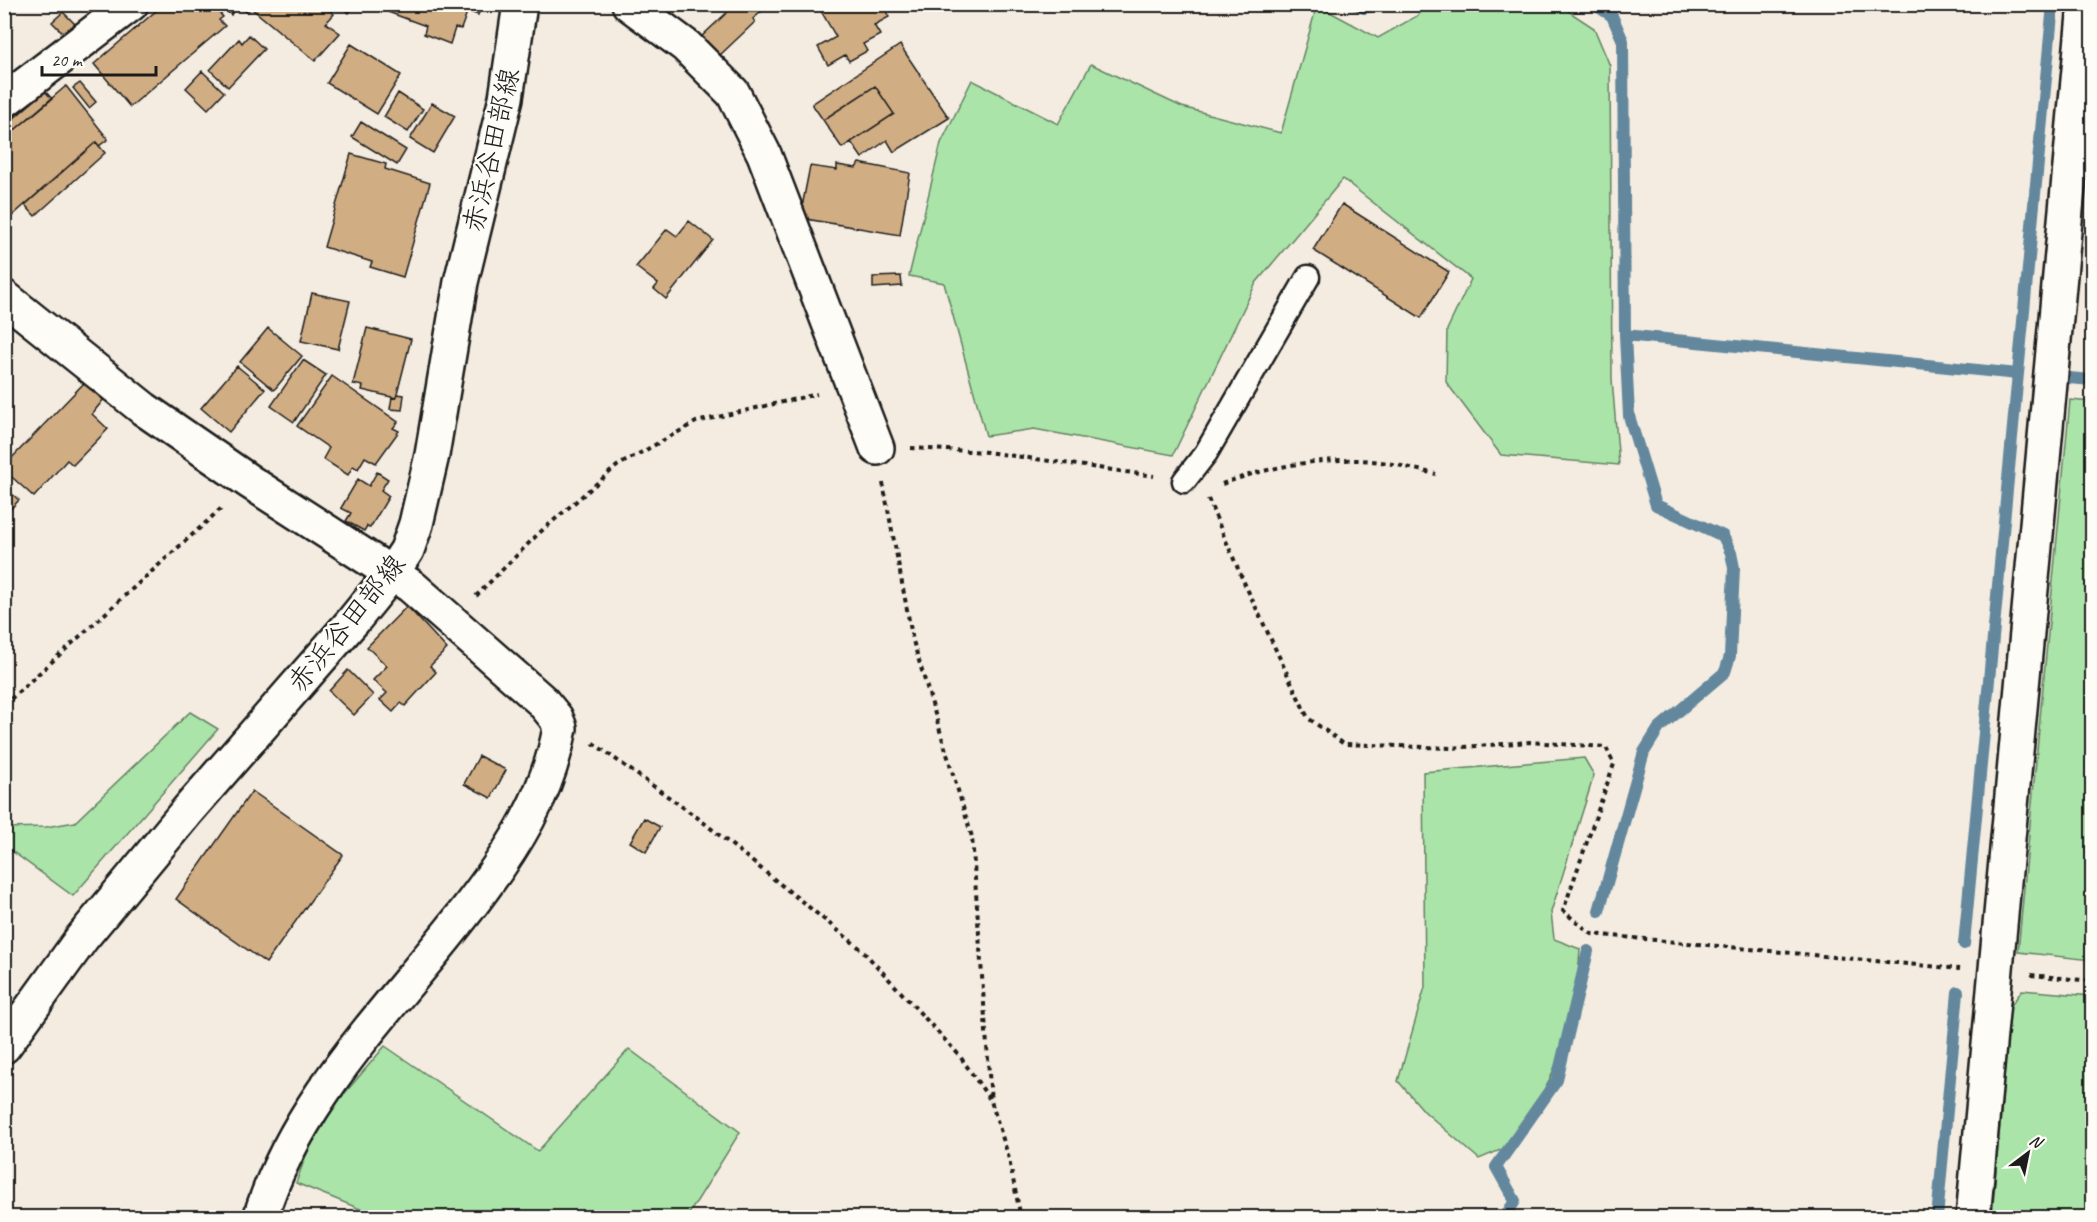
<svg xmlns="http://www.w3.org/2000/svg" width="2097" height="1222" font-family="Caveat,'Klee One',sans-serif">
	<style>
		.green { fill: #aae4a9; stroke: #638062; stroke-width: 1.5 }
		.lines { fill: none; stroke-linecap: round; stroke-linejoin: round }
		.stream { stroke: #63879d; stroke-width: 12 }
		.building { fill: #d1ad83; stroke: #1c1c1c; stroke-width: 1.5 }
		.lane-casing { stroke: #1c1c1c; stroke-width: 27 }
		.street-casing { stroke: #1c1c1c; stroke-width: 38 }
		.secondary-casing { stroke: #1c1c1c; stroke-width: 38 }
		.path { stroke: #1c1c1c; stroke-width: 4; stroke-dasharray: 4.5 4.5; stroke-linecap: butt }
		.lane { stroke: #fdfcf7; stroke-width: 22 }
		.street { stroke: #fdfcf7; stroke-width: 33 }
		.secondary { stroke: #fdfcf7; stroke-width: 33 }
		.labels { text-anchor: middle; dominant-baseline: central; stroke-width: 4.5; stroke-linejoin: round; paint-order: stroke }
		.street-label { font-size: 28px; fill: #1c1c1c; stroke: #fdfcf7 }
	</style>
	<rect width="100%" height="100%" fill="#f4ece0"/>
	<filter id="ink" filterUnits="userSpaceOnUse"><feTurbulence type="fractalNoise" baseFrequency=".0167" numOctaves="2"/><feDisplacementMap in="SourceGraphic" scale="12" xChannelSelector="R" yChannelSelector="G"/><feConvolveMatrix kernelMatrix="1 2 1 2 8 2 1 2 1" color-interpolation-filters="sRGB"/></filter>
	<g filter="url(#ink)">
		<path class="green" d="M1317,5L1378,38L1417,16L1428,5H1559L1594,28L1610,66L1612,379L1619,465L1501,455L1446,382L1447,330L1471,279L1343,179L1256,283L1173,455L1034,429L986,436L944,283L909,276L941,143L972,80L1058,124L1091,64L1182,107L1281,133Z
			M2070,400L2092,402V960L2018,952Z
			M190,712L218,729L73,896L5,846V828L46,827L75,822Z
			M1584,758L1594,775L1551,912L1554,939L1580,949L1575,1019L1540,1102L1503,1149L1479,1159L1425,1112L1398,1081L1425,987L1423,772Z
			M2022,990L2092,996V1217H1992L2010,1007Z
			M385,1046L538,1151L629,1049L740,1132L687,1217H380L296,1183L316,1127Z"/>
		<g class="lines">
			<path class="stream" d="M1356,4L1364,8L1381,4
				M1594,4L1612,16L1623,41L1625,335L1629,416L1656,505L1723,536L1731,553L1734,568L1730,656L1725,672L1659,728L1644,752L1599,911
				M1625,335L2018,374
				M2069,378L2092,380
				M1964,944L2053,4
				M1504,1218L1515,1201L1496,1167L1557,1080L1588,951
				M1937,1218L1958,992"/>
		</g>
		<path class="building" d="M164,4L204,7L212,4L223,17L219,20L225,26L130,107L94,64Z
			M218,4H322L334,14L326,23L340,33L315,61L251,8L247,12L236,5L231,15Z
			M337,4H355L349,13Z
			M391,4H470L461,29L455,28L450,44L424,34L426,26L388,12Z
			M473,4H482L478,15L470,12Z
			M736,4H741L745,9L750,4H756L762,11L753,19L755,22L719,56L702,36Z
			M817,4H882L889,17L874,25L880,35L863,44L867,51L849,61L845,55L828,65L818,47L836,37Z
			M63,12L77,26L66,36L52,22Z
			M249,35L264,49L228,87L210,70L239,39L242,43Z
			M351,44L401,75L377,114L327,83Z
			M900,45L949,118L894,152L887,140L862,158L851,142L894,114L875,86L823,120L812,104Z
			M202,71L224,92L208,109L186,88Z
			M80,83L96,102L89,108L73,88Z
			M66,86L108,139L99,146L96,142L4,223V139Z
			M875,86L894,114L842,148L823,120Z
			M45,91L52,99L4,139V127Z
			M398,93L423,109L408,132L384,117Z
			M432,103L455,116L433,153L410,139Z
			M361,122L406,150L397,165L352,137Z
			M96,142L105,153L35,216L25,205Z
			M351,154L386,164L385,169L430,183L403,277L370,267L372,262L324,247Z
			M859,163L910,173L900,235L806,219V214L801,212L810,166L837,170V165L856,168Z
			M1342,204L1449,272L1421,318L1313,250Z
			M689,221L713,240L666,299L654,289L658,284L636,267L667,229L677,236Z
			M901,276L902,286L873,288V277Z
			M312,293L350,301L338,349L301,341Z
			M268,328L302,356L274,390L240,362Z
			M367,328L411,339L396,398L362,390L363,386L353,384Z
			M303,360L326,375L294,422L271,406Z
			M237,366L265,389L229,432L201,408Z
			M332,376L398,422L393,428L399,431L376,463L365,457L358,469L353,466L348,475L323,459L329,448L297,426Z
			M85,382L104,399L92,414L108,429L73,465L67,460L34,497L4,470V466Z
			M397,394L404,395L402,410L390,409L392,397L396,398Z
			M377,472L388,479L381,490L389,496L370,528L367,526L364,531L346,521L351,513L341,508L358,479L369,486Z
			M4,487L19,500L4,516Z
			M407,606L447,649L430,666L436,672L405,706L401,703L393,712L380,700L387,693L373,680L387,666L367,647Z
			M348,670L373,695L354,715L329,691Z
			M479,756L506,770L491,798L464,784Z
			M252,791L343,855L266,963L176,899Z
			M644,818L660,827L646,852L630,842Z"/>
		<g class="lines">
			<g class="lane-casing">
				<path id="lane" d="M1184,481L1206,453L1308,277"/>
			</g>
			<g class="street-casing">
				<path id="street" d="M629,4L686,46L733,93L764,154L877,448
					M4,101L131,4
					M4,297L144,409L250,482L411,586L542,701L556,718L560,728C548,795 514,848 473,902C397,1003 298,1094 260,1218
					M1973,1218L2085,4"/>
			</g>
			<g class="secondary-casing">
				<path id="secondary" d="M4,1046L82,938L188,810L353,621L392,573L407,550L416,524L432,455L461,282L506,98L520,4"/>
			</g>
			<path class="path" d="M911,448L987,452L1154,476
				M883,483L913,641L972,837L991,1101
				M1222,484C1270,466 1330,455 1381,462C1400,465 1418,470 1436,474
				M1208,499L1242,578L1308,718L1344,744L1451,748L1529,742L1606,747L1614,764L1563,911L1592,934L1960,969
				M476,596L538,534L617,466L696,422L817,394
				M4,705L224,506
				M593,743L698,818L861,949L959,1055L991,1101L1008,1155L1021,1218
				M2031,975L2092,981"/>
			<use href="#lane" class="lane"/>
			<use href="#street" class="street"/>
			<use href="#secondary" class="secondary"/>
		</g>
	</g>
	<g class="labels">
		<g class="street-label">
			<text transform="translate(491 150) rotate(-77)">赤浜谷田部線</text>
			<text transform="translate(346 623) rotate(-51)">赤浜谷田部線</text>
		</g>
	</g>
	<rect width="2097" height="1222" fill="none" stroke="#fdfcf7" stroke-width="24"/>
	<rect x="12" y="12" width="2073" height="1198" fill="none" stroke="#1c1c1c" stroke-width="2" filter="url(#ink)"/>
	<g transform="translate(2028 1153) rotate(32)" stroke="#fdfcf7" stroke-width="4.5" paint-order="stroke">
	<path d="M0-4.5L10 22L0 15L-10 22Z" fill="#1c1c1c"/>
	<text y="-9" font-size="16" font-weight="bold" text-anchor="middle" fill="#1c1c1c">N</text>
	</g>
	<path d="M42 66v9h114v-9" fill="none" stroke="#1c1c1c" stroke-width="3"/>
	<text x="51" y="66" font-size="18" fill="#1c1c1c" stroke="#fdfcf7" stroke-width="4.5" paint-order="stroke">20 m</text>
</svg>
